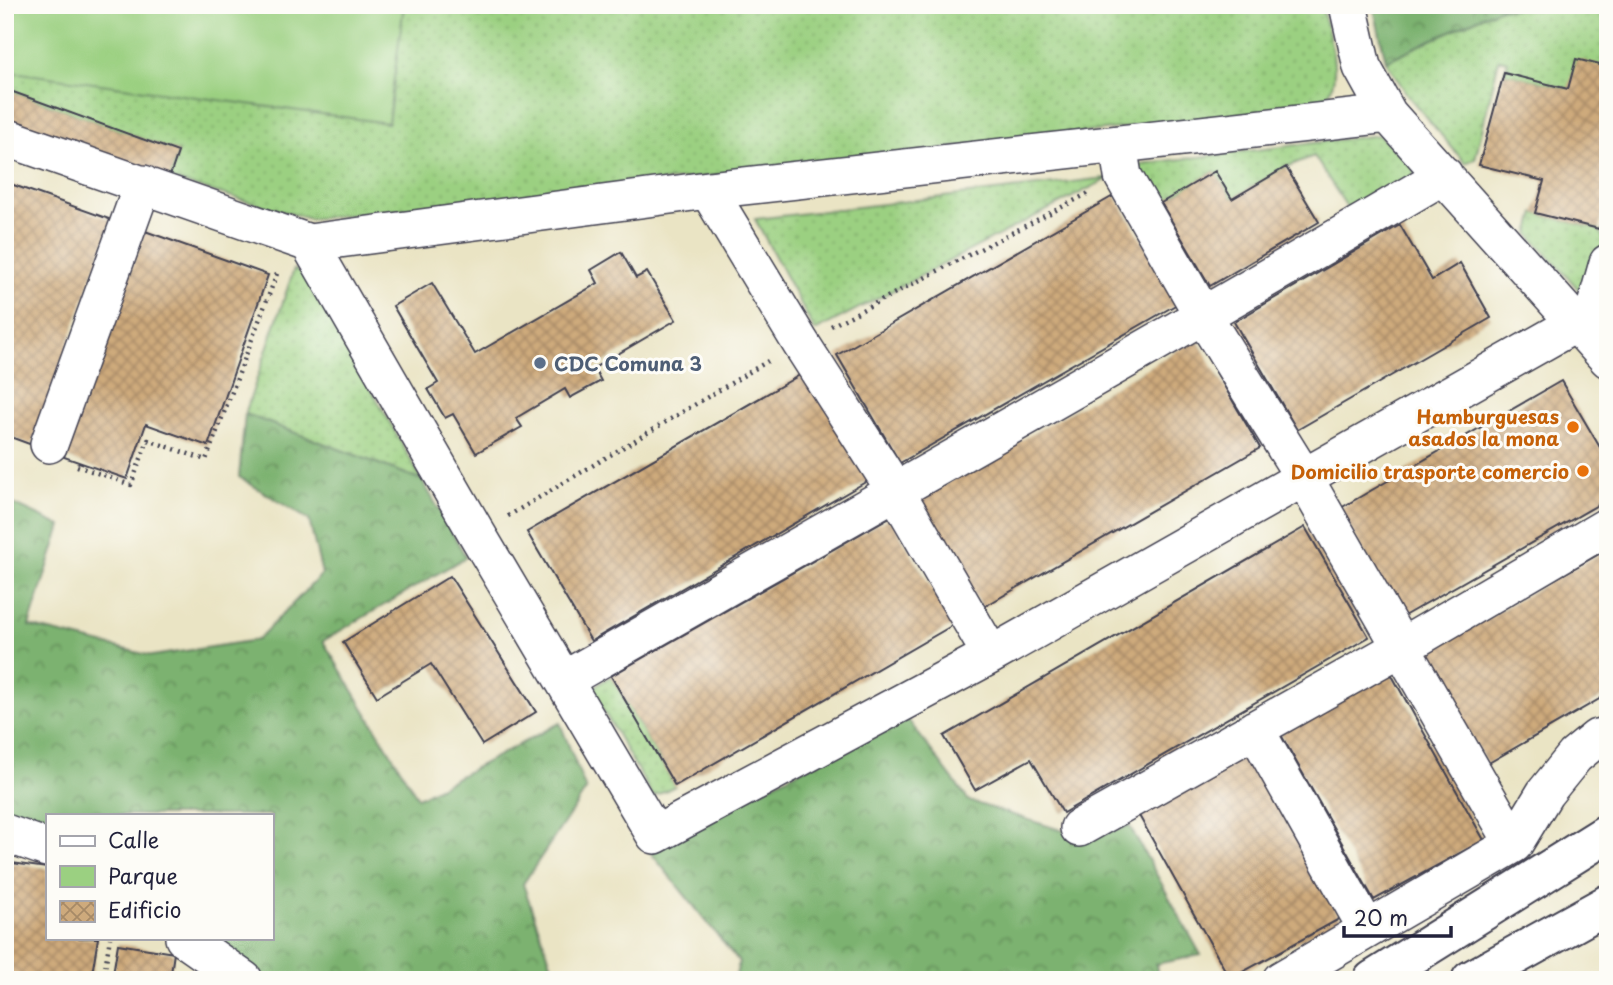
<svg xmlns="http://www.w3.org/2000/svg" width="1613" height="985" font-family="'Playpen Sans',sans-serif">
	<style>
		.green { fill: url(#green-dots); stroke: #5e795e; stroke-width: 2 }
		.forest { fill: url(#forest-crowns); stroke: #4f6a55; stroke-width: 2 }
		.pitch { fill: #9bd081; stroke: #5e795e; stroke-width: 2 }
		.building { fill: url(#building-cross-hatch) }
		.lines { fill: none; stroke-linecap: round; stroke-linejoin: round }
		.minor-casing { stroke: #403f50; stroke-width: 40 }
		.major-casing { stroke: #403f50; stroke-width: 42 }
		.path { stroke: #403f50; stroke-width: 4.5; stroke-dasharray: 2 5; stroke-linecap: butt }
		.minor { stroke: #fff; stroke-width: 37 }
		.major { stroke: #fff; stroke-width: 38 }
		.service-dot { fill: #5c6f8a; stroke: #fdfcf7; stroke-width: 2.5 }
		.food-dot { fill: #e8710a; stroke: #fdfcf7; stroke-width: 2.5 }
		.labels { text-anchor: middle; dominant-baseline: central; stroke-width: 6; stroke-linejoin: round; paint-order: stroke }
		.service-label { font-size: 19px; font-weight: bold; fill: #4e5e75; stroke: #fdfcf7; text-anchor: start }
		.food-label { font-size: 19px; font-weight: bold; fill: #c56008; stroke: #fdfcf7; text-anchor: end }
	</style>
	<defs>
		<pattern id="green-dots" width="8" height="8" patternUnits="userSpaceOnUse" patternTransform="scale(1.75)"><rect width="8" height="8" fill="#9bd081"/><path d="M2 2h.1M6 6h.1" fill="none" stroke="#85b270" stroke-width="1.8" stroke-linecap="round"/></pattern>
		<pattern id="forest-crowns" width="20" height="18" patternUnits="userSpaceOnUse" patternTransform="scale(1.75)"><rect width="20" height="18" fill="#7cb26f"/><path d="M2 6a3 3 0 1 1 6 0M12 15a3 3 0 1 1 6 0" fill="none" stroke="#65905c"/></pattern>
		<pattern id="building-cross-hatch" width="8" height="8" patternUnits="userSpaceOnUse" patternTransform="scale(1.75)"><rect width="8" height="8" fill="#ceaa7c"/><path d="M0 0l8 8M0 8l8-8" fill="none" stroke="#a78a67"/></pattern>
	</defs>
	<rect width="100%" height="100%" fill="#fdfcf7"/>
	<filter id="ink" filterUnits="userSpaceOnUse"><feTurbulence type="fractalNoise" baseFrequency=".0143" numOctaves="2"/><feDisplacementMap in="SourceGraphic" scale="14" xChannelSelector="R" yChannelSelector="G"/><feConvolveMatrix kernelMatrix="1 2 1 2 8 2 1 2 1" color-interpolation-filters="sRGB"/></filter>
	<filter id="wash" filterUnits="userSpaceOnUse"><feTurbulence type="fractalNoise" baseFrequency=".00686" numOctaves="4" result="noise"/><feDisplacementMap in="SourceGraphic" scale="28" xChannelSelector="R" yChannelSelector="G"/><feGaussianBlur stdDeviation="1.57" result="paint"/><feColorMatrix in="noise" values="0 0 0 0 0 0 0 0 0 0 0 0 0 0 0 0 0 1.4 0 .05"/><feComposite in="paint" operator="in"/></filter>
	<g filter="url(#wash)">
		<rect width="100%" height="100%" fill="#eae4c4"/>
		<path class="green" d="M5,5H1321C1327,29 1345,79 1325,98C1321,101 1314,104 1310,106L573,192L310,219L169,179L178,152L5,89Z
			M1500,8L1608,12V67L1568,89L1504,73L1508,61L1499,59L1475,159L1465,163L1408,96L1386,61Z
			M1379,135L1414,168L1413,180L1352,215L1314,156L1286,167L1232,199L1215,171L1161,203L1139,174L1141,164Z
			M1123,176L1105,180L815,331L755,219Z
			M1535,213L1599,229L1605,241L1594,292L1588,300L1529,234Z
			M294,269L308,276L422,480L245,414Z
			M611,676L675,786L653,797L591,689Z"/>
		<path class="forest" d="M1373,5H1608V12L1500,8L1386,61Z
			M245,414L422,480L466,557L323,641L418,798L560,723L586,790L523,884L557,980H267L209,938H271V815H47V823L5,808V500L61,526L29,626L152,656L257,640L322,574L309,520L239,477Z
			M906,717L969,801L1089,839L1129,825L1201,955L1156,964L1158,980H735L739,962L647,848Z"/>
		<path class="pitch" d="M5,5H404L388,123L5,71Z"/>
		<g id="blocks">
			<path class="building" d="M1576,59L1608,67V194L1599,229L1535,213L1544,181L1479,165L1504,73L1568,89Z
				M5,89L178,152L169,179L5,120Z
				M1286,167L1319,222L1210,286L1161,203L1215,171L1232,199Z
				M5,182L112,220L32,445L5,435Z
				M1115,195L1179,303L900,463L837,355Z
				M1400,225L1432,280L1460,263L1491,318L1297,430L1234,322Z
				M145,231L268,275L208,446L146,424L127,479L64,457Z
				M621,252L636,278L647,272L676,320L594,368L601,381L570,398L565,389L516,418L522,427L476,453L453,414L445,418L428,389L438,383L393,306L432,283L475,354L598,283L591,270Z
				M1197,339L1260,448L982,608L919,499Z
				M805,372L869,480L591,641L527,532Z
				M1561,381L1608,461V499L1402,617L1339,509Z
				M890,517L953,625L675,786L611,676Z
				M1305,527L1369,637L1063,813L1031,759L975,790L944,736Z
				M1608,549V694L1487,764L1423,654Z
				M450,576L536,712L482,745L431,664L377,697L343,642Z
				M1390,672L1484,840L1374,900L1280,733Z
				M1247,751L1341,918L1230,979L1137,812Z
				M5,862L47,868V938H98L91,980H5Z
				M118,944L174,953L170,980H112Z"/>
		</g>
	</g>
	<g filter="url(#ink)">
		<use href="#blocks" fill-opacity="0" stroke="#403f50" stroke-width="2"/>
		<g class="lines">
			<g class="minor-casing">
				<path id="minor" d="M1348,5L1362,67L1388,114L1608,359
					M5,137L309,243L708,190L1388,114
					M1118,145L1123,176L1204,317L1303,476L1514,844
					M708,190L800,342L895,490L991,655
					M309,243L477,534L655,835L991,655L1594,313L1608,263
					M49,444L143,184
					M564,680C857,512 1153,347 1444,175
					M1255,729L1367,929
					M1079,828L1400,648L1608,526
					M5,833L47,848
					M184,938L244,980
					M1281,980L1514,844L1545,793L1575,756L1597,738L1608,736"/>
			</g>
			<g class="major-casing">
				<path id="major" d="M1373,980L1608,833
					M1471,980L1608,904"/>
			</g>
			<path class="path" d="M831,326L1091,192
				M77,466L131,485L148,440L206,460L278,271
				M508,516L768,361
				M103,980L110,938"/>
			<use href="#minor" class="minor"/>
			<use href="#major" class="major"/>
		</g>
	</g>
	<circle class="service-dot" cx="540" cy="363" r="7"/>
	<g class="food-dot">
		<circle cx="1573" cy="427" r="7"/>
		<circle cx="1583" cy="471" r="7"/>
	</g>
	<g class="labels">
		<g class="service-label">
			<text x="554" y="363">CDC Comuna 3</text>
		</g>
		<g class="food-label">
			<text x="1559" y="416">Hamburguesas<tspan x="1559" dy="22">asados la mona</tspan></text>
			<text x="1569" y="471">Domicilio trasporte comercio</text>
		</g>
	</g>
	<rect width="1613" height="985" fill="none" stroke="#fdfcf7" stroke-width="28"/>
	<rect x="46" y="814" width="228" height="126" fill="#fdfcf7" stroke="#a5a5ac" stroke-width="2"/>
	<rect x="60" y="836" width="35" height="10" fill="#ffffff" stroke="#a5a5ac" stroke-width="2"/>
	<text x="108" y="848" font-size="21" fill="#22223b">Calle</text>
	<rect x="60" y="866" width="35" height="21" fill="#9bd081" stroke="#a5a5ac" stroke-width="2"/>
	<text x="108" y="884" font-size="21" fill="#22223b">Parque</text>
	<rect x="60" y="901" width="35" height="21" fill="url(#building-cross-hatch)" stroke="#a5a5ac" stroke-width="2"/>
	<text x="108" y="918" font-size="21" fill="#22223b">Edificio</text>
	<path d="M1344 926v10h107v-10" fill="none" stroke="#22223b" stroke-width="3.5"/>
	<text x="1354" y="926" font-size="21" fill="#22223b" stroke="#fdfcf7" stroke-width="5" paint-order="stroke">20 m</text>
</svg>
